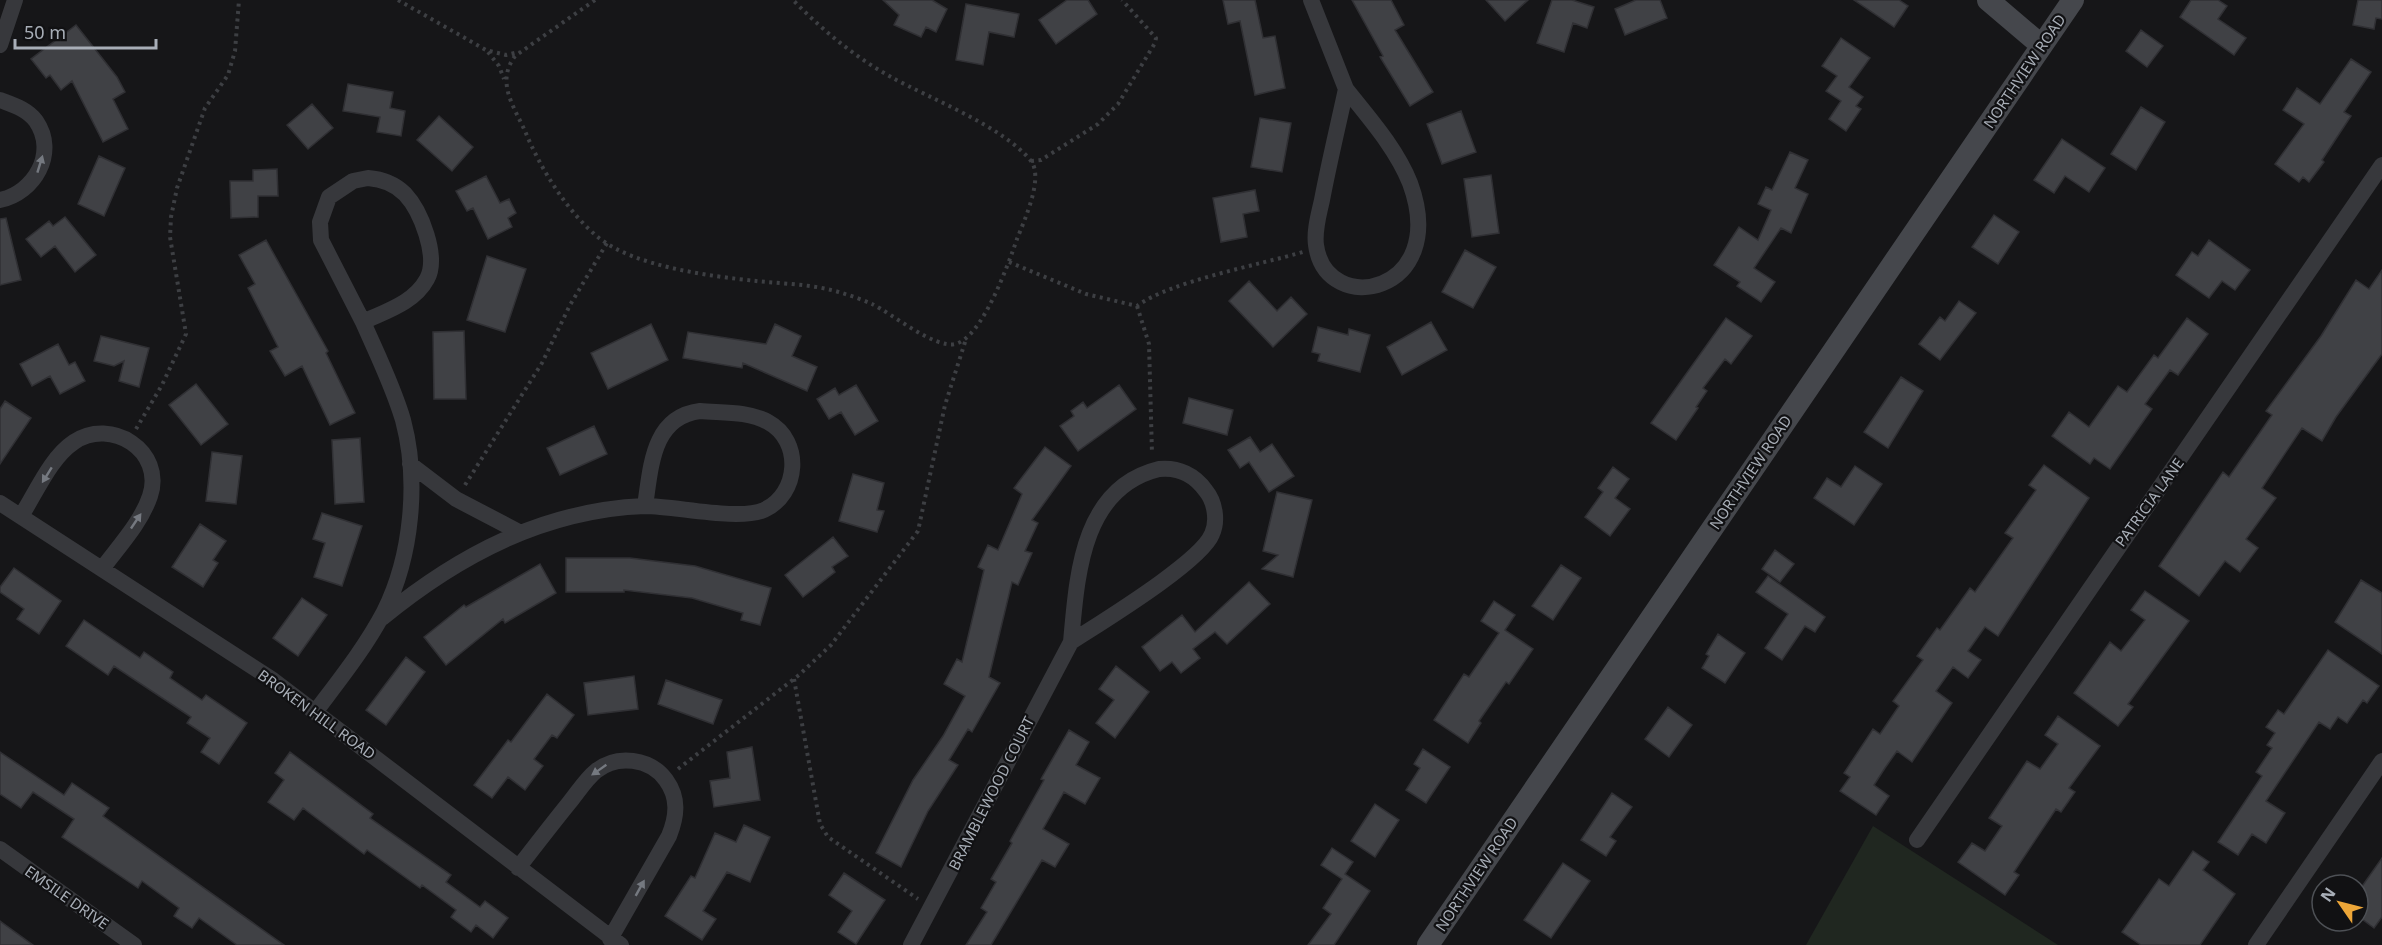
<svg xmlns="http://www.w3.org/2000/svg" width="2382" height="945" font-family="'Noto Sans',sans-serif">
	<style>
		.green { fill: #202720 }
		.building { fill: #404145; stroke: #303034; stroke-width: 1.5 }
		.lines { fill: none; stroke-linecap: round; stroke-linejoin: round }
		.path { stroke: #3d3f43; stroke-width: 4; stroke-dasharray: 3 4.5; stroke-linecap: butt }
		.street { stroke: #37383c; stroke-width: 16 }
		.secondary { stroke: #45474c; stroke-width: 22 }
		.oneway { fill: #757980 }
		.labels { text-anchor: middle; dominant-baseline: central; stroke-width: 4.5; stroke-linejoin: round; paint-order: stroke }
		.street-label { font-size: 15px; fill: #a8aeb7; stroke: #111113 }
	</style>
	<rect width="100%" height="100%" fill="#161618"/>
	<path class="green" d="M1873,826L2058,945H1806Z"/>
	<path class="building" d="M883,0H932L947,9L936,32L926,27L921,37L894,25L899,15Z
		M1067,0H1088L1097,14L1056,44L1039,20Z
		M1223,0H1255L1263,38L1275,36L1285,88L1255,95L1240,21L1228,24Z
		M1352,0H1391L1404,25L1395,30L1433,92L1410,106L1380,57L1383,56Z
		M1486,0H1528L1505,21Z
		M1552,0H1572L1594,7L1587,28L1573,23L1564,52L1537,43Z
		M1636,0H1660L1667,18L1625,35L1615,9Z
		M1854,0H1899L1908,6L1894,27Z
		M2191,0H2218L2227,6L2218,19L2246,38L2234,55L2180,17Z
		M2358,0H2382V19L2376,18L2374,29L2353,25Z
		M966,4L1019,14L1014,37L989,32L983,65L956,60Z
		M76,25L117,77L125,92L113,99L128,129L103,142L72,81L61,90L50,75L46,78L31,59Z
		M2141,30L2163,46L2147,67L2126,51Z
		M1841,38L1870,58L1849,87L1863,97L1856,106L1861,109L1846,131L1829,119L1841,101L1826,91L1837,76L1822,66Z
		M2351,59L2371,72L2344,112L2351,116L2322,160L2324,162L2309,182L2303,177L2299,182L2275,164L2304,124L2283,110L2297,88L2320,104Z
		M348,84L393,92L390,108L405,111L401,136L377,132L380,117L343,111Z
		M312,104L333,128L308,149L287,125Z
		M2141,107L2165,122L2136,170L2111,154Z
		M1461,111L1476,152L1442,164L1427,124Z
		M439,116L473,147L452,171L417,140Z
		M1260,118L1291,123L1282,172L1251,167Z
		M2062,139L2105,168L2089,192L2065,176L2054,193L2034,180Z
		M1790,152L1808,160L1795,188L1808,194L1791,233L1781,228L1754,268L1775,282L1761,302L1737,286L1740,282L1714,265L1739,227L1758,240L1771,210L1758,204L1766,187L1772,190Z
		M99,156L125,168L104,216L78,204Z
		M277,169L278,196H258V217L231,218L230,181H253V170Z
		M1491,175L1499,233L1472,237L1464,179Z
		M486,176L500,203L509,199L516,213L508,218L512,227L488,239L473,208L467,211L456,191Z
		M1255,190L1259,211L1243,214L1247,237L1221,242L1213,198Z
		M1994,215L2019,232L1998,264L1972,247Z
		M65,217L96,255L75,272L55,246L41,257L26,239L49,221L53,226Z
		M6,218L21,280L0,285V219Z
		M266,240L328,351L326,353L355,413L330,425L302,366L285,376L270,351L278,347L248,288L255,284L239,255Z
		M2209,240L2250,270L2235,290L2222,281L2209,298L2176,275L2192,252L2198,256Z
		M1465,250L1496,267L1473,308L1442,292Z
		M487,256L526,269L505,332L467,320Z
		M2382,270V354L2336,417L2322,441L2302,428L2262,488L2276,498L2246,539L2258,548L2240,572L2225,561L2199,596L2159,566L2223,472L2229,477L2272,415L2266,411L2321,336L2356,280L2369,289Z
		M1249,281L1277,311L1291,297L1307,314L1273,347L1229,301Z
		M1959,301L1976,313L1940,360L1919,344L1940,317L1945,321Z
		M1726,318L1752,336L1731,364L1725,359L1703,388L1707,391L1696,407L1698,408L1676,440L1651,423Z
		M2187,318L2208,334L2178,375L2170,370L2145,404L2152,409L2110,469L2094,458L2090,464L2052,436L2069,412L2089,427L2118,386L2127,392L2154,355L2158,358Z
		M1431,322L1447,350L1402,375L1387,347Z
		M651,324L668,360L608,389L591,353Z
		M775,324L801,336L792,356L817,367L807,391L743,363L742,368L683,358L688,332L766,344Z
		M1318,327L1348,335L1349,329L1370,335L1360,372L1318,361L1320,354L1312,352Z
		M464,331L466,399H434L433,332Z
		M101,336L149,348L139,387L119,381L124,361L114,366L94,361Z
		M58,344L69,365L75,362L85,381L60,394L50,376L32,386L20,364Z
		M1901,377L1923,391L1888,448L1864,432Z
		M196,384L228,424L201,445L169,405Z
		M856,385L878,421L855,435L841,412L829,419L817,399L835,388L839,395Z
		M1119,385L1136,409L1078,451L1060,426L1074,416L1071,411L1083,402L1087,408Z
		M1189,398L1233,410L1227,435L1183,423Z
		M5,401L31,418L0,464V409Z
		M594,426L607,454L560,475L547,448Z
		M1250,437L1260,452L1272,444L1294,476L1269,492L1249,462L1240,468L1228,450Z
		M360,438L364,502L335,504L332,440Z
		M1045,447L1071,466L1032,520L1038,523L1025,551L1032,553L1018,585L1012,582L989,677L1000,683L972,732L968,729L949,760L958,765L928,811L901,867L876,853L913,780L943,736L965,696L944,684L957,659L962,662L984,570L978,567L988,545L998,550L1022,494L1014,488Z
		M212,452L242,456L236,504L206,501Z
		M2044,465L2089,498L1998,636L1985,627L1968,651L1981,660L1968,678L1953,667L1936,691L1952,703L1912,762L1897,751L1885,768L1874,785L1889,796L1876,815L1840,791L1850,777L1844,773L1873,729L1880,734L1899,706L1893,701L1923,660L1917,656L1937,628L1940,630L1970,588L1975,592L2013,538L2005,533L2036,490L2029,485Z
		M1855,466L1882,484L1854,525L1814,498L1827,478L1841,487Z
		M1613,467L1629,479L1615,498L1630,509L1610,536L1585,517L1603,492L1598,488Z
		M853,474L884,483L877,510L884,511L877,532L839,521Z
		M1277,492L1312,500L1293,577L1262,569L1278,555L1263,551Z
		M322,513L362,526L342,586L314,577L325,543L313,539Z
		M200,524L226,541L213,560L218,563L203,587L172,567Z
		M833,537L848,556L832,567L835,572L803,597L785,575Z
		M1775,550L1794,564L1780,582L1762,569Z
		M566,558H630L695,566L771,588L760,625L741,620L743,613L692,598L624,590V592H566Z
		M540,564L556,593L505,623L503,619L446,665L424,637L464,605L466,607Z
		M1561,565L1581,578L1553,620L1532,606Z
		M14,568L61,601L39,634L17,619L24,609L0,592V587Z
		M1768,576L1825,617L1815,632L1805,626L1782,660L1765,648L1788,614L1756,592Z
		M2361,580L2382,593V654L2335,622Z
		M1249,582L1270,604L1227,644L1215,632L1193,649L1200,658L1181,673L1172,662L1160,671L1142,647L1182,615L1195,632Z
		M2145,591L2189,621L2128,704L2133,707L2118,726L2074,693L2110,642L2121,651L2145,620L2131,610Z
		M302,598L327,615L298,656L273,638Z
		M1494,601L1515,615L1505,630L1533,649L1509,684L1506,682L1479,721L1481,723L1468,743L1434,720L1464,674L1469,677L1499,633L1481,621Z
		M84,620L140,658L144,652L173,672L170,678L202,700L206,695L247,723L219,764L201,752L210,738L187,723L191,717L114,666L108,675L66,646Z
		M1718,634L1745,653L1725,683L1702,668L1709,656L1706,654Z
		M2328,650L2379,686L2367,703L2363,700L2347,723L2338,717L2330,729L2319,722L2266,801L2285,813L2266,843L2252,834L2238,855L2218,842L2262,776L2256,772L2272,748L2267,745L2275,733L2266,727L2278,710L2284,714Z
		M406,657L425,672L386,725L366,710Z
		M1116,666L1149,692L1115,738L1096,723L1114,700L1099,689Z
		M634,676L638,709L588,715L584,683Z
		M666,680L722,700L713,724L658,704Z
		M547,694L574,715L557,738L552,735L534,759L543,766L525,790L508,777L492,798L474,785L508,740L511,742Z
		M1668,707L1692,725L1669,757L1645,739Z
		M2058,716L2100,746L2069,788L2075,792L2061,812L2056,809L2014,872L2019,875L2005,895L1958,862L1972,843L1985,851L2002,826L1989,818L2027,761L2040,769L2058,744L2045,735Z
		M1069,730L1089,742L1076,765L1100,778L1085,804L1064,792L1043,829L1069,844L1055,867L1042,860L991,945H966L987,912L981,908L996,882L991,879L1012,843L1010,841L1044,780L1041,779Z
		M752,747L760,800L714,807L710,781L730,778L727,752Z
		M1423,749L1450,767L1426,803L1406,790L1420,768L1414,764Z
		M0,752L64,795L72,783L109,808L103,816L284,945H237L199,918L192,928L174,916L179,908L142,881L138,888L62,837L74,819L33,792L21,808L0,794Z
		M290,752L373,814L370,818L451,875L446,882L480,907L485,901L508,918L493,938L476,925L471,932L451,917L456,910L422,885L420,888L367,850L364,854L303,808L294,820L268,802L284,780L275,773Z
		M1612,793L1632,807L1610,837L1616,841L1606,856L1581,840Z
		M1375,804L1399,820L1375,857L1351,841Z
		M744,825L770,837L750,882L727,872L703,911L716,919L702,940L665,916L691,876L695,878L715,833L736,842Z
		M1332,848L1353,862L1345,874L1370,891L1334,945H1308L1331,914L1323,908L1342,879L1321,865Z
		M2193,851L2209,862L2203,870L2235,894L2200,945H2141L2122,932L2159,879L2169,886Z
		M2382,858V917L2374,928L2358,916V892Z
		M1563,863L1590,881L1551,938L1524,920Z
		M844,873L885,900L856,944L838,932L852,911L829,895Z
		M0,921L33,945H0Z"/>
	<g class="lines">
		<path class="path" d="M398,0L486,50L506,55L519,52
			M595,0L515,56C496,82 513,105 525,131C540,168 568,213 599,238C636,267 710,276 756,281C784,284 814,284 842,293C852,296 863,300 872,304C891,313 935,349 955,344C982,338 1008,265 1017,239C1024,221 1044,178 1031,161C1004,127 931,99 891,77C855,57 822,30 793,0
			M488,52L499,66L504,79
			M1031,161L1041,160L1098,124L1118,104L1155,43L1156,38L1122,0
			M1009,262L1086,294L1137,306C1168,282 1262,264 1303,252
			M1137,306L1149,344L1152,454
			M136,429L162,385L186,334L170,237L171,217L177,188L205,108L228,75L235,51L239,0
			M465,485L542,363L570,305L607,243
			M794,679L820,824L828,837L918,899
			M678,769L799,675L831,645L918,531L945,405L966,339"/>
		<path class="street" d="M1311,0L1346,89
			M0,45L15,0
			M1346,89C1369,118 1396,148 1410,183C1451,294 1326,319 1316,245C1314,230 1319,214 1322,200C1329,163 1338,126 1346,89Z
			M0,100C13,105 27,109 36,121C58,153 34,193 0,200
			M368,178C382,179 394,183 405,194C421,211 439,257 427,279C414,303 386,311 363,322L321,240L320,222L329,197L353,181Z
			M700,411C722,413 748,411 768,422C803,441 799,494 764,510C738,521 676,506 645,506C651,467 652,417 700,411Z
			M410,464L456,499L519,532
			M1159,469C1178,467 1195,475 1206,491C1215,502 1218,521 1212,534C1201,562 1100,623 1071,642C1077,577 1081,488 1159,469Z
			M0,503L273,680L621,945
			M21,516C36,493 50,458 74,442C111,417 165,451 150,496C141,523 118,547 102,569
			M382,618C459,555 544,510 645,506
			M316,711C340,679 365,648 384,612C412,556 419,480 403,420C393,386 377,354 363,322
			M1917,840L2382,165
			M0,849L134,945
			M518,868C535,846 552,824 569,803C578,792 586,779 596,771C617,754 650,758 666,780C679,798 677,816 669,836L610,939
			M911,945L1071,642
			M2256,945L2382,761"/>
		<path class="secondary" d="M1988,0L2041,45
			M1428,945L2073,0"/>
	</g>
	<defs><path id="oneway-solid" d="M-6-.8H1V-3.2L6.5 0L1 3.2V.8H-6Z" transform="scale(1.5)"/></defs>
	<g class="oneway">
		<use href="#oneway-solid" transform="translate(40 164) rotate(-73)"/>
		<use href="#oneway-solid" transform="translate(47 475) rotate(122)"/>
		<use href="#oneway-solid" transform="translate(136 521) rotate(-56)"/>
		<use href="#oneway-solid" transform="translate(599 770) rotate(145)"/>
		<use href="#oneway-solid" transform="translate(640 888) rotate(-61)"/>
	</g>
	<g class="labels">
		<g class="street-label">
			<text transform="translate(2024 71) rotate(-56)">NORTHVIEW ROAD</text>
			<text transform="translate(1750 472) rotate(-56)">NORTHVIEW ROAD</text>
			<text transform="translate(2149 502) rotate(-54)">PATRICIA LANE</text>
			<text transform="translate(317 714) rotate(36)">BROKEN HILL ROAD</text>
			<text transform="translate(991 793) rotate(-63)">BRAMBLEWOOD COURT</text>
			<text transform="translate(1476 874) rotate(-56)">NORTHVIEW ROAD</text>
			<text transform="translate(67 897) rotate(35)">EMSILE DRIVE</text>
		</g>
	</g>
	<g transform="translate(2340 903) rotate(305)"><circle r="28" fill="#111113" stroke="#4d5055" stroke-width="1.5"/>
	<path d="M0-4.5L10 22L0 15L-10 22Z" fill="#eda638"/>
	<text y="-9" font-size="16" font-weight="bold" text-anchor="middle" fill="#a8aeb7">N</text>
	</g>
	<path d="M15 39v9h141v-9" fill="none" stroke="#a8aeb7" stroke-width="3"/>
	<text x="24" y="39" font-size="18" fill="#a8aeb7" stroke="#111113" stroke-width="4.5" paint-order="stroke">50 m</text>
</svg>
